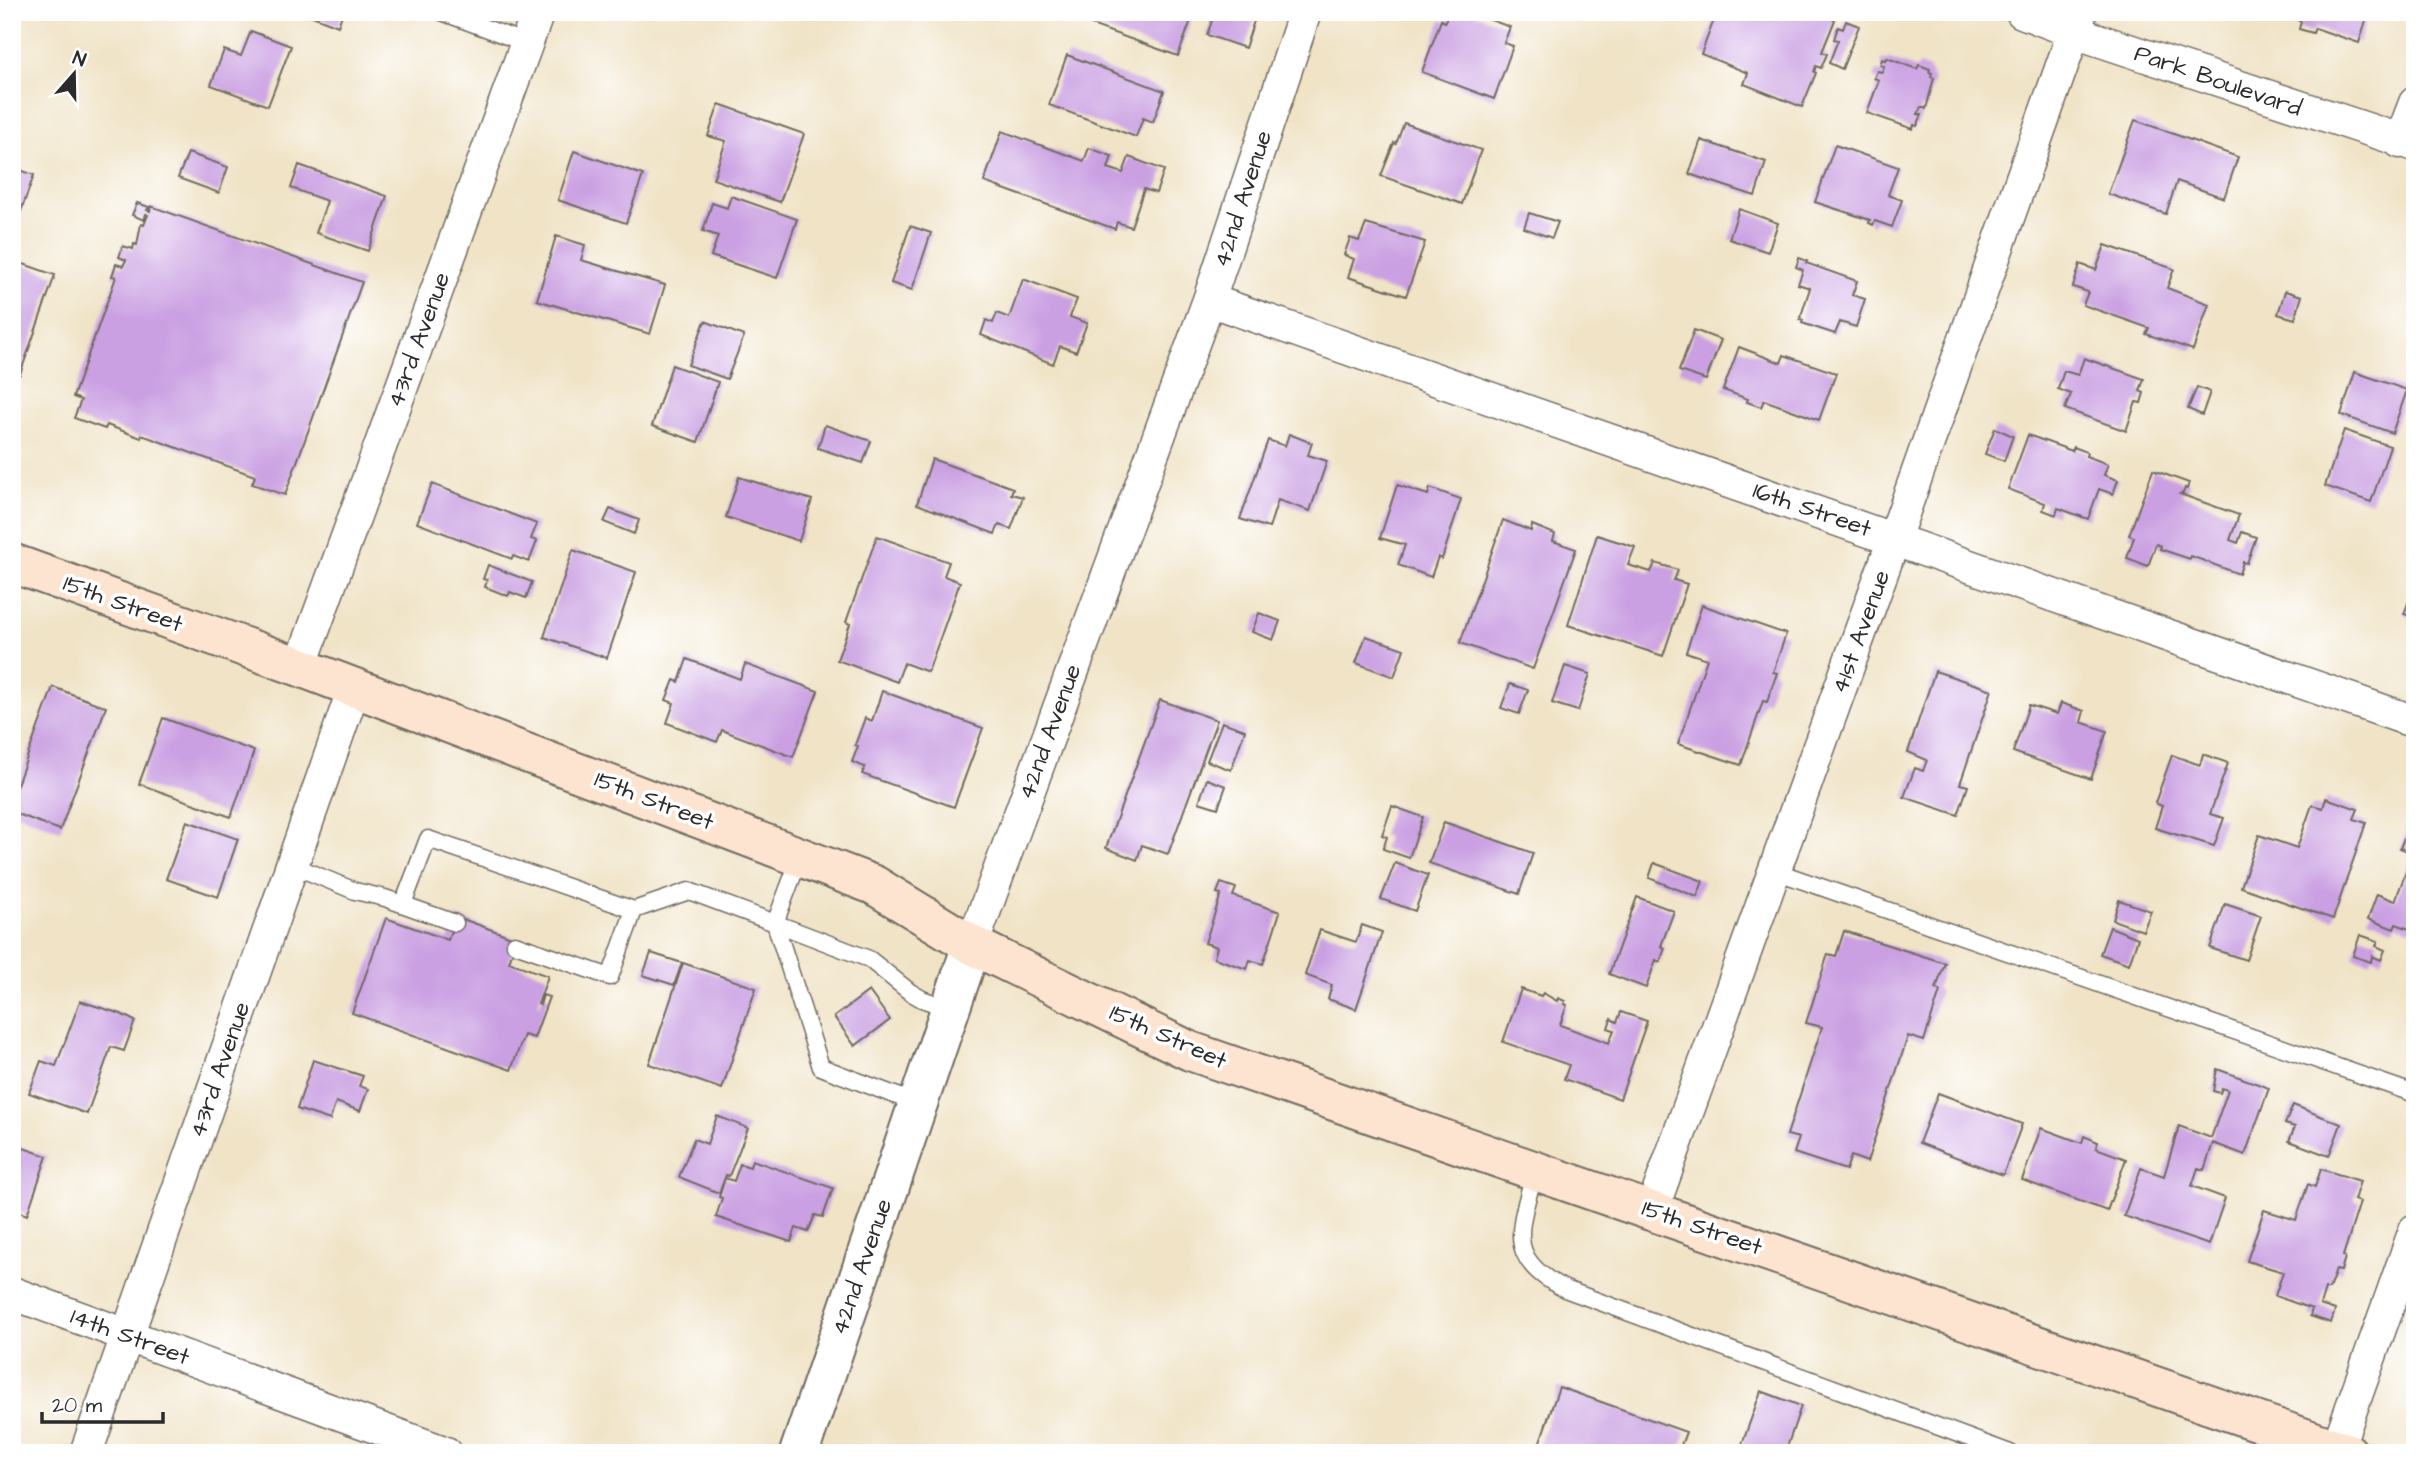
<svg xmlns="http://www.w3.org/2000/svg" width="2427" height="1465" font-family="'Architects Daughter',sans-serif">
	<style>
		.building { fill: #caa0e2 }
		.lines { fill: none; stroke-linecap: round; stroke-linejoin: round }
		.service-casing { stroke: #706b61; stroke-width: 19 }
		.minor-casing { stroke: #706b61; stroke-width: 35 }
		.tertiary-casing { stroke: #706b61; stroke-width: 42 }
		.secondary-casing { stroke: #706b61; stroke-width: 42 }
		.service { stroke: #fff; stroke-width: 16 }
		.minor { stroke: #fff; stroke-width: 32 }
		.tertiary { stroke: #fff; stroke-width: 38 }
		.secondary { stroke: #fde4d0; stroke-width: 38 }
		.labels { text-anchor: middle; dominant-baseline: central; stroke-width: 7; stroke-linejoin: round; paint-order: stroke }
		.street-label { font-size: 24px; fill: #2b2b2b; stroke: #fff }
	</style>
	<rect width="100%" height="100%" fill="#fff"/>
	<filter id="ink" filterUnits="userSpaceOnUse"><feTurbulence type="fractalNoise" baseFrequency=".0143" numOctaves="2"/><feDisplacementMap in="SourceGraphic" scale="14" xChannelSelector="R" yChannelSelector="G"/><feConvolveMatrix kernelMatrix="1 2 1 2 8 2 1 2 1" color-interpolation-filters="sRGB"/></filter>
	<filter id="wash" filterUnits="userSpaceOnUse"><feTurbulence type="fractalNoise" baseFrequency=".00686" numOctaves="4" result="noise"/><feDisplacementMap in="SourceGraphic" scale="28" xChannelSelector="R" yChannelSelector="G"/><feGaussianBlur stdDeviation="1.57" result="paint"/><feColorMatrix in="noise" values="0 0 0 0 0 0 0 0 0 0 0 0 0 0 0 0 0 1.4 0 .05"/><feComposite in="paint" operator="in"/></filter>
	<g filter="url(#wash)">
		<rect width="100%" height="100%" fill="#f0e3c6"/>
		<g id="blocks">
			<path class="building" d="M302,12H343L338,26Z
				M1074,12H1194L1178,56L1083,22L1085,17Z
				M1215,12H1257L1245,48L1207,35Z
				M1448,12H1469L1510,27L1504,43L1513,46L1494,99L1422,72L1441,20L1445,22Z
				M1717,12H1816L1835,20L1822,52L1827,54L1821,68L1816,66L1814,72L1816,73L1802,107L1744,84L1748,73L1701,54Z
				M2277,12H2369L2359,43L2315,28L2313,33L2299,29L2301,21Z
				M1846,21L1859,26L1842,69L1829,63L1838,40L1834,39L1838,27L1843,29Z
				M251,31L291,46L268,106L211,85L224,50L241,56Z
				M1067,55L1164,91L1153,122L1143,118L1136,137L1049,105Z
				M1887,58L1917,69L1919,65L1930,69L1929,72L1932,73L1931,77L1934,78L1926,109L1921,107L1918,114L1922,115L1917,126L1914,125L1913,129L1867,113L1879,80L1874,78L1877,71L1882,72L1884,66L1880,65L1882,59L1886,61Z
				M719,104L804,134L780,202L713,179L726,141L708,136Z
				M2135,120L2238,157L2224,198L2177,181L2166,214L2108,194Z
				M1404,123L1481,150L1462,204L1381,176L1394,143L1396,144Z
				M1002,131L1084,161L1089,148L1112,156L1108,168L1123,173L1129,157L1164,170L1156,193L1144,189L1131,227L1117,222L1115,229L984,182Z
				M1701,140L1766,162L1755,196L1689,174Z
				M1835,145L1898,167L1888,195L1902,200L1892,227L1875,221L1873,225L1869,223L1870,220L1815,202Z
				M574,151L643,175L626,223L558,200Z
				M188,153L228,167L219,193L178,178Z
				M299,165L387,196L368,251L316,233L327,201L291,188Z
				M12,167L34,175L21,211L12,208Z
				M731,196L797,219L777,278L711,256L718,236L703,231L712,203L727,208Z
				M137,203L149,207L147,210L150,211L151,206L362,282L285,495L252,484L255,476L142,435L141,438L107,425L105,429L74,418L81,400L73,397L116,277L112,276L116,264L123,266L126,260L119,257L123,246L133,249L134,244L137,245L141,224L144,225L148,215L146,214L144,220L132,215Z
				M1739,209L1778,223L1768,252L1729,239Z
				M1529,213L1558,222L1552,238L1524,228Z
				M1366,224L1425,242L1406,296L1348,277L1354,259L1344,255L1350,238L1359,241Z
				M910,226L931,233L912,290L891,283Z
				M556,236L585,245L581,260L665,285L650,334L537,300Z
				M2105,245L2174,269L2167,288L2209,304L2193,350L2146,334L2149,328L2083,305L2088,292L2073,287L2080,264L2096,270Z
				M1799,258L1807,261L1806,263L1857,281L1852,295L1865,299L1856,327L1840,322L1835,334L1802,323L1803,320L1800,319L1810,288L1798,284L1803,270L1796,267Z
				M12,260L55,275L20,374L12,372Z
				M1023,279L1077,299L1070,317L1087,323L1076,352L1060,346L1053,364L981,335L986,320L993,323L997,313L1009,318Z
				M2285,291L2302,296L2295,319L2278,314Z
				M705,321L744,336L727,379L688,365Z
				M1694,330L1721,340L1706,380L1679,371Z
				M1739,347L1781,363L1784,355L1836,373L1819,420L1764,400L1761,407L1747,402L1748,399L1723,390Z
				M2084,358L2144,379L2140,391L2144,393L2141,403L2136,402L2126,431L2065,409L2071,394L2058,389L2064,371L2078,375Z
				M672,365L718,382L698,442L652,426Z
				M2355,372L2407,390L2392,433L2341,415Z
				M2197,387L2210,392L2202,415L2188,409Z
				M825,425L871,441L863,463L818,448Z
				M1995,428L2013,436L2004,461L1985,454Z
				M2344,430L2390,446L2371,502L2325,486Z
				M1289,434L1312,443L1308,455L1327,461L1310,511L1278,500L1269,528L1240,519L1268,440L1285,446Z
				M2028,435L2072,451L2074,447L2087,452L2086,456L2108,464L2104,475L2118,480L2113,494L2099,489L2088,519L2058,508L2056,515L2043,510L2045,503L2008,489Z
				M932,459L1013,488L1011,494L1023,497L1011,529L999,525L995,534L917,504Z
				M2153,470L2189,483L2187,489L2185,488L2183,493L2180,494L2239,515L2230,540L2238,543L2242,532L2256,537L2247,563L2243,562L2239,574L2191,556L2190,559L2160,549L2161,546L2156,544L2148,566L2127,558L2134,537L2129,535Z
				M739,477L812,500L799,541L726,517Z
				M432,484L537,524L531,539L537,541L529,562L513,556L512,559L417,523Z
				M1397,485L1428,495L1430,488L1461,499L1442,559L1438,557L1431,577L1398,565L1405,545L1380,538Z
				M610,509L639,520L634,534L604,522Z
				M1503,520L1531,531L1532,525L1555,534L1553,541L1576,549L1533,669L1460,643Z
				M1597,535L1635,547L1628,565L1651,572L1655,563L1678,570L1674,580L1687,584L1663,656L1568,625Z
				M877,536L949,562L944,576L960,582L928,672L904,663L897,682L837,660L850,624L846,622Z
				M573,550L636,572L607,658L544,637Z
				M488,565L532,582L526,598L510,592L508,596L485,587L487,580L483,579Z
				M2415,585V618L2404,614Z
				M1702,605L1786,634L1773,672L1777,673L1767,702L1763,701L1741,765L1678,744L1707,659L1686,652Z
				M1259,613L1280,621L1273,640L1252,632Z
				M1366,636L1404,649L1394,677L1356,663Z
				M687,659L740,679L745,664L818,691L793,757L722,730L717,742L667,723L674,703L666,700L674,680L679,682Z
				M1565,666L1590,674L1578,711L1552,703Z
				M1935,671L1992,690L1960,784L1968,786L1958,815L1904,797L1915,768L1923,771L1927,760L1908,752Z
				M1510,684L1528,690L1519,714L1501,708Z
				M53,687L106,707L60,830L12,812V798Z
				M882,691L983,728L954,807L862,774L865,767L852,762L858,746L855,745L865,718L872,721Z
				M1160,700L1217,720L1168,854L1142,845L1137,860L1106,848Z
				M2061,703L2084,711L2081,722L2107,731L2091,779L2013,752L2029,705L2057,714Z
				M163,718L254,751L231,817L139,784Z
				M1222,722L1245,730L1231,770L1207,761Z
				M2203,754L2228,763L2210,814L2224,818L2214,846L2155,828L2162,806L2155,803L2172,755L2200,765Z
				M1207,779L1226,786L1218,808L1199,802Z
				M2326,798L2358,809L2354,819L2366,823L2333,919L2241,887L2259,835L2297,848L2312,805L2323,808Z
				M1392,806L1423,817L1409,858L1383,849L1387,837L1382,835Z
				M2413,816L2415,817V931L2396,924L2394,929L2368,919L2377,894L2395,901L2413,853L2400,848Z
				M187,821L238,839L218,897L166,879Z
				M1444,822L1533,853L1519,894L1429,863Z
				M1395,863L1428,875L1415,911L1381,899Z
				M1654,863L1703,881L1697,897L1649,878Z
				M1221,883L1236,888L1233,896L1280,912L1263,964L1250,960L1247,969L1214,958L1217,947L1205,943L1221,894L1217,893Z
				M1637,897L1674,911L1661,946L1665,948L1660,962L1656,960L1646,988L1609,974Z
				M2119,900L2151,911L2143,931L2113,920Z
				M2225,904L2261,916L2246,960L2210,948Z
				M457,917L517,939L509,962L548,976L538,1004L540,1005L543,995L549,997L534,1038L524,1035L511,1070L352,1013L386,918L448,940Z
				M1362,925L1382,932L1356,1009L1328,999L1332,985L1305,975L1320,930L1356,942Z
				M2110,927L2138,938L2129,964L2100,954Z
				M1844,931L1945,963L1936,989L1940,991L1924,1041L1908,1036L1867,1162L1851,1156L1846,1170L1794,1153L1799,1138L1787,1135L1822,1027L1806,1023L1828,954L1836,956Z
				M2360,935L2378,941L2376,946L2385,950L2381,960L2372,956L2371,962L2353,956Z
				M651,953L682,963L674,985L643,975Z
				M683,963L756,988L722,1089L649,1064Z
				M1521,989L1541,996L1543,993L1557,1001L1558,998L1565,1001L1564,1004L1567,1005L1560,1025L1609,1043L1614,1030L1608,1028L1611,1019L1617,1022L1621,1012L1647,1021L1620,1099L1564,1079L1569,1065L1503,1042Z
				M869,991L890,1020L855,1046L834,1017Z
				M80,1001L121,1014L135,1021L124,1051L111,1047L87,1114L29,1093L41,1061L56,1066Z
				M313,1060L363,1076L359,1086L368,1089L360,1111L336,1102L330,1120L297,1109Z
				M2217,1069L2269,1088L2245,1155L2213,1143L2204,1170L2198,1168L2192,1186L2225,1198L2209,1245L2124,1216L2141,1168L2164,1176L2179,1126L2211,1138L2228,1090L2222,1088L2220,1093L2213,1091Z
				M1938,1093L2022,1124L2003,1175L1919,1143Z
				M2293,1105L2341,1124L2329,1156L2289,1141L2295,1127L2285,1124Z
				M717,1116L748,1128L729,1176L726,1175L719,1193L679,1177L694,1139L707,1144Z
				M2041,1128L2082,1143L2084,1136L2098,1142L2096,1148L2126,1159L2107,1211L2022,1180Z
				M12,1144L47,1156L27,1215L12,1209Z
				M752,1160L833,1188L823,1217L815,1215L808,1232L796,1228L791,1242L716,1217L722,1198L719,1197L725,1178L734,1181L740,1164L750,1167Z
				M2321,1169L2360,1181L2354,1200L2360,1202L2343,1256L2345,1257L2341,1271L2336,1270L2329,1289H2325L2320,1305L2335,1310L2331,1323L2310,1316L2312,1309L2275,1296L2283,1272L2247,1261L2264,1210L2296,1220L2308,1184L2315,1187Z
				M1559,1387L1686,1432L1678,1453H1536Z
				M1761,1391L1801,1406L1785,1453H1739Z"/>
		</g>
	</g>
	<g filter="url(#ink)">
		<use href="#blocks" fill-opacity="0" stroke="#706b61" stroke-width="2"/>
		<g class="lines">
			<g class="service-casing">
				<path id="service" d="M442,12L526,43
					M292,865L355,891L385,898L455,923
					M1775,871L2415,1094
					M403,904L428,839L634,910L689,891L775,923L800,857
					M775,923L821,1067L918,1104
					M775,923L869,959L910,992L922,999L950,1009
					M515,944L610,977L634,910
					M1535,1170C1521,1226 1502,1258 1565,1289L2010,1453"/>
			</g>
			<g class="minor-casing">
				<path id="minor" d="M2022,12L2074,32L2415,145
					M2400,142L2415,103
					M1209,300L2415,722
					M300,667L538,12
					M972,945L1209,300L1305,12
					M1652,1210L1894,539L2081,12
					M12,1293L446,1453
					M2337,1449L2415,1230
					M86,1453L354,688"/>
			</g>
			<g class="tertiary-casing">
				<path id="tertiary" d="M799,1453L972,945"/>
			</g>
			<g class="secondary-casing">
				<path id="secondary" d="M12,563L300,667L874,885L972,945L1190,1051L2348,1453"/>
			</g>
			<use href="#service" class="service"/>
			<use href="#minor" class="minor"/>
			<use href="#tertiary" class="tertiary"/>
			<use href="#secondary" class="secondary"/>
		</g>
	</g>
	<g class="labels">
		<g class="street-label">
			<text transform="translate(2218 81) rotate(19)">Park Boulevard</text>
			<text transform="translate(1243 199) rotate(-72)">42nd Avenue</text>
			<text transform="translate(419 340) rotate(-70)">43rd Avenue</text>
			<text transform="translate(1812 510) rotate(19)">16th Street</text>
			<text transform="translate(123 604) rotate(20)">15th Street</text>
			<text transform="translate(1861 632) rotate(-70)">41st Avenue</text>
			<text transform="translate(1050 732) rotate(-70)">42nd Avenue</text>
			<text transform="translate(654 801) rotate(21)">15th Street</text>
			<text transform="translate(1168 1037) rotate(24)">15th Street</text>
			<text transform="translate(220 1070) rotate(-71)">43rd Avenue</text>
			<text transform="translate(1702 1228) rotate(19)">15th Street</text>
			<text transform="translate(862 1267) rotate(-71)">42nd Avenue</text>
			<text transform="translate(130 1337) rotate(20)">14th Street</text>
		</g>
	</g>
	<rect width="2427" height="1465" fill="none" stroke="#fff" stroke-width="42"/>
	<g transform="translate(74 74) rotate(20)" stroke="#ffffff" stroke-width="5" paint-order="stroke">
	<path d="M0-5L12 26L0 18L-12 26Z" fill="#2b2b2b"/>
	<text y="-10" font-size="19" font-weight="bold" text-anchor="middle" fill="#2b2b2b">N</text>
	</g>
	<path d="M42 1412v10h121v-10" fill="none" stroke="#2b2b2b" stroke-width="3.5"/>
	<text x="52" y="1412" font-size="21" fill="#2b2b2b" stroke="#ffffff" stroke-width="5" paint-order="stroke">20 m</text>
</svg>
